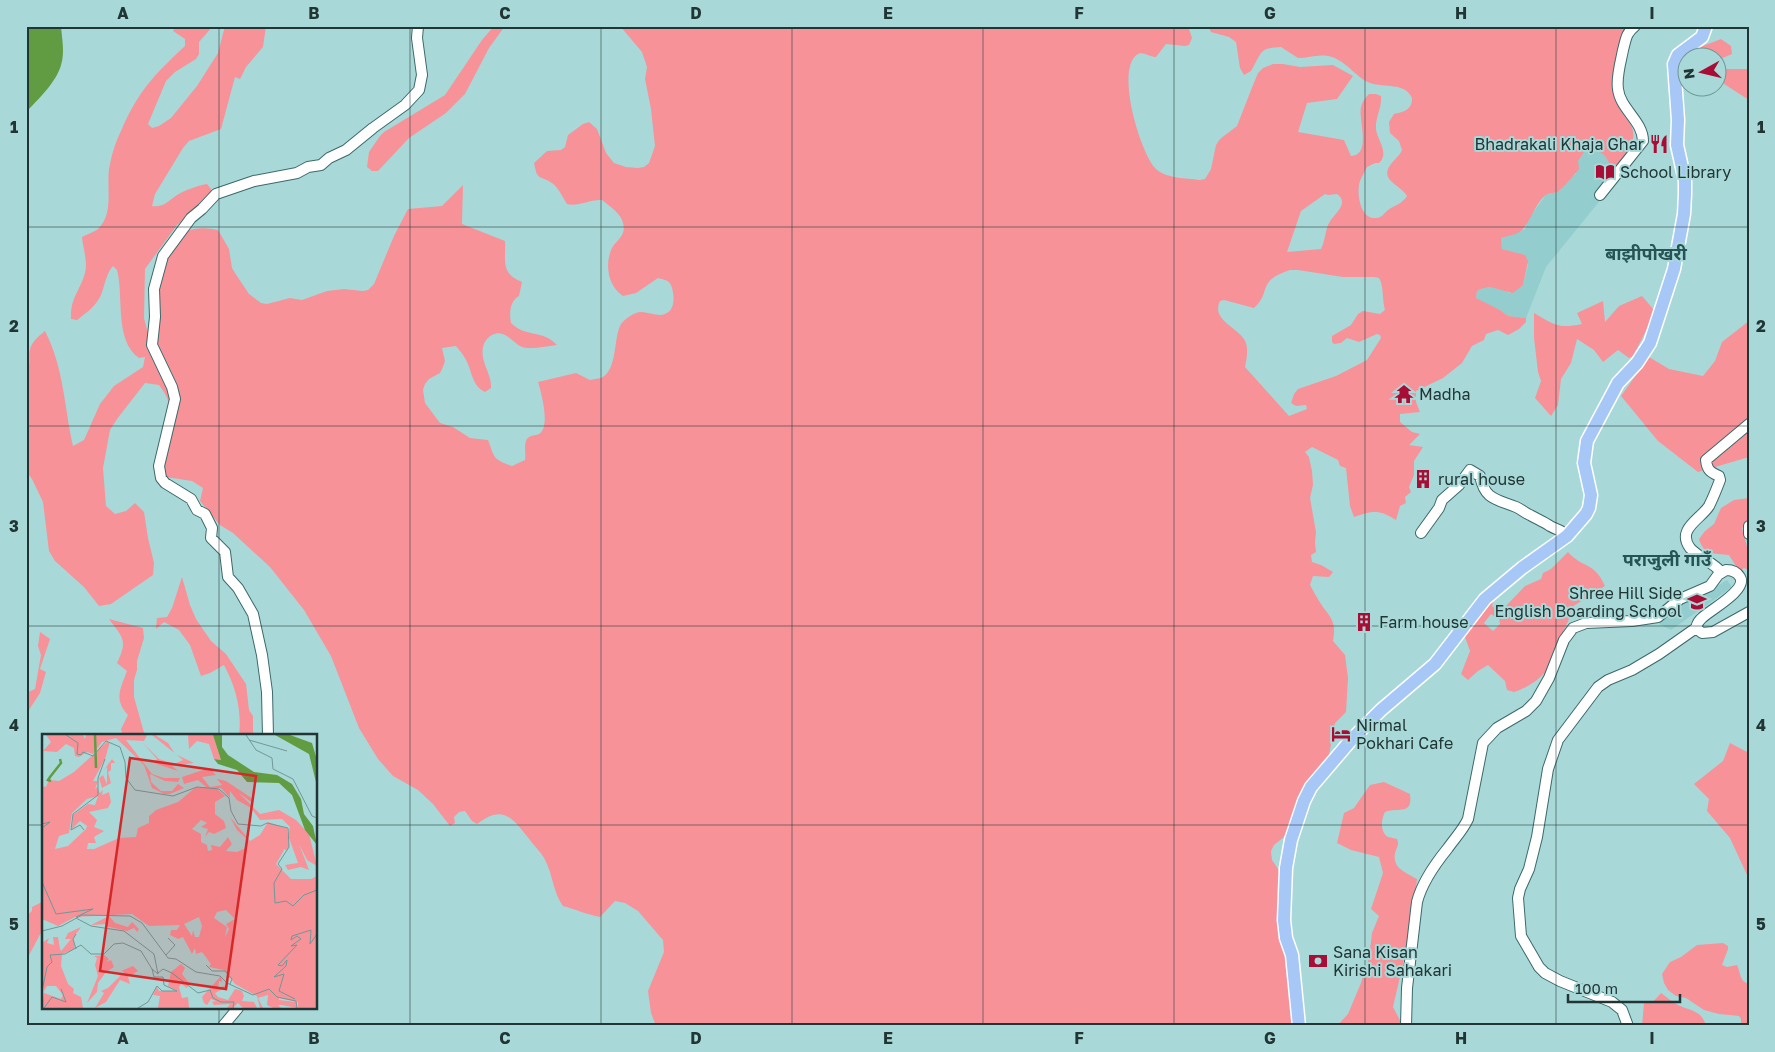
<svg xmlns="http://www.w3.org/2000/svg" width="1775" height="1052" font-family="'Golos Text','Noto Sans Devanagari',sans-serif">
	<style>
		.built { fill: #93cdcd }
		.green { fill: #f79299; fill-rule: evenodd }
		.water { fill: #619c42 }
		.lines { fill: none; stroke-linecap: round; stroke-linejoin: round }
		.minor-casing { stroke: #3c696a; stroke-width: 12 }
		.major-casing { stroke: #fff; stroke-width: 15 }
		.minor { stroke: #fff; stroke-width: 10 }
		.major { stroke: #a7c8f6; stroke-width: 12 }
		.grid { fill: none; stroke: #213535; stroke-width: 1; stroke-opacity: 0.55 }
		.labels { text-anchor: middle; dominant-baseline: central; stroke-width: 4; stroke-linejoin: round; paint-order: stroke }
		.poi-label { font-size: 16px; fill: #213535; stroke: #a8d9d8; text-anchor: start }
		.neighbourhood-label { font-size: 18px; font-weight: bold; fill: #265454; stroke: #a8d9d8 }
		.inset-river { fill: none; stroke: #619c42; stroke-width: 2.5 }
		.inset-road { fill: none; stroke: #729797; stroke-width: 1 }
		.view { fill: #d62828; fill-opacity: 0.15; stroke: #d62828; stroke-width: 2.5 }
		.inset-edge { fill: none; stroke: #213535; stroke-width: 2.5 }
		.neatline { fill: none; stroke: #213535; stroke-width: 2 }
		.grid-label { font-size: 16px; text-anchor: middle; font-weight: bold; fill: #213535 }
	</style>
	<rect width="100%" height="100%" fill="#a8d9d8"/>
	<path class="built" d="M1587,148L1598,150L1608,158L1611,168H1614L1620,176L1546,267L1526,318L1508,316L1500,310L1482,302L1476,298L1477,291L1483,288H1500L1509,293L1523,285L1528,265L1524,255L1502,249L1501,237L1525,229L1528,219L1546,195L1560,191L1567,181L1576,174L1578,161Z
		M1727,580L1732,587L1671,630L1659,624L1689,597L1698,598Z"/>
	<path class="green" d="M176,26H213L199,42V54L196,59L175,72L166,81L148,124L152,128L159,126L171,118L197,86L218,53L225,26H266L263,47L246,67L240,79L235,77L221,129L189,141L183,148L155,194L152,206C163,208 168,201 177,195C185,190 197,186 207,184L211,189V195L203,206L177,225L145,269L144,318L149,337C153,311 162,243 187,231C197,227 208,228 218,230L229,249L232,268L235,273L249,294L261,303L267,304L290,298L302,300L327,291L344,289L363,291L368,290L374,284L394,236L408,209L442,206L463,185L462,224L505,241C506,261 500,273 522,282L519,296C510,301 509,313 511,323C526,338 542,329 557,345C550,346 528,350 522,347C512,343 505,328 492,335C488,337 484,342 483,347C480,363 492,373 491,388L485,392C472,386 472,371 466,360C463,354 459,350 456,346L442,348L445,361L443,367L440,373L429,379L425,384L423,390L425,403L440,423L453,427L470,438L488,440C495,458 492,459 512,466L525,460C526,454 524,446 526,441C528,435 534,436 539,434C551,427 541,392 538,382L576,373L590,380C593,379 598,379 601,378C618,370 613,338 621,324C625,319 634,312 641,312C647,312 654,315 660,315C675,314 675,299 672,288C670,280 665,280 658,278L636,293L623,296C608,286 605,266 611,250C615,240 627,237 623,223C621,213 609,206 602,200C590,199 578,207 567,204C563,198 558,187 552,183C538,174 538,182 534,163L547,151L561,150L565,147L568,135L583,124L589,122L597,129L606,153L614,163L626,167L638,168L644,167L649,163L655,146L651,109L645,79L647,67L642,52L620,26H1188L1192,38L1189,45L1185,46L1166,44L1156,57C1151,57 1142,51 1138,54C1114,68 1141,155 1156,169C1167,179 1186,178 1200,180L1205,179L1211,169L1216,145L1220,139L1237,126L1253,85L1258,73L1263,68L1273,64H1283L1300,67L1333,65L1353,76L1337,99L1307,103L1298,132L1344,140L1351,156C1372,155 1358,119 1361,107C1362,102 1365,98 1369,94H1376L1381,96C1382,108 1375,118 1376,129C1377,140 1390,153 1379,163H1375L1367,167C1365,171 1362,176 1360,181C1356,192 1360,220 1376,218C1382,218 1384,213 1388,210C1395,205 1402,204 1407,196C1402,186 1381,181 1389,167C1393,160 1399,157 1402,150L1399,141L1390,133L1389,122L1394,114C1404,112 1412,110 1412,98C1405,82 1384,88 1370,83C1358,79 1347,62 1332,57C1319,53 1310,58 1298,58L1281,47C1258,48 1262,53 1251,71L1244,75L1240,68L1236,42L1229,37L1211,32L1208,26H1625C1620,45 1619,84 1621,104C1623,119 1638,125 1632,143C1631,149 1619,162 1614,168H1611C1607,155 1601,150 1587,148L1578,161L1579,169C1576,173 1561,190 1558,192C1554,193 1550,193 1546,195C1535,202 1529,227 1519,232C1515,235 1506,236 1501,238L1502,249L1525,255L1528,261L1523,285L1513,293C1500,291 1491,283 1477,291L1476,298L1500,310L1508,316L1526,318V322L1519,329L1508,335L1498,330L1486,334L1484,340L1472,346L1462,363L1443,378L1416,391V402L1420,412L1400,414V422L1412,432L1420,434L1409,445L1423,447L1414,461V475L1409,487L1411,492L1405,497L1406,503L1400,506L1396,520C1378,509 1373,511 1354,517L1350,506L1346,468L1340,466L1338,460L1312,447L1305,452L1309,457L1312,471L1313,485L1310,498L1316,532L1315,542L1316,552L1311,555L1312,562L1321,565L1333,572L1329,577L1313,576L1310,585C1314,592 1318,600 1323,607C1333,620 1336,624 1333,641L1345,655L1348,678L1346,712L1335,723L1329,755L1308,784L1284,837L1274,845L1271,851L1272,860L1280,872L1284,944L1290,985L1294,1026H656L651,1013L648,991L664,952L663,940L638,911L625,903L615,901L600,917C588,915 575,909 563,906C553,892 553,876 546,862C543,854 535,847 530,840C513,819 504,803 477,824L472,821L465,811L459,812L454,817L455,823L450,826L433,804L418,790L393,776L378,759L359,728L331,656L304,610L270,567L233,533L220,525L200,501L203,488L192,481L166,477C162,455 171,435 171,414C171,403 165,393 159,385L145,383L117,419L110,430L103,468L106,506L115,514L126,511L135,503L144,512L148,538L154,563L153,575L111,604L99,606L84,587L55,561L49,551L43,502L32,479L26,471V378C35,355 20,350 45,331C64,368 64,406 73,446L84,440L100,404L114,386L143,367L145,357L139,358C114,341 124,295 117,270L113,266C105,275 105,287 100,297C95,307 86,313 77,320L71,319C70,298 80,291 85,273C88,262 83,248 82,237C87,234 95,232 99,228C115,212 105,183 110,164C112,153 116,141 121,131C138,91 154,75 185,46V39L173,31ZM1325,194L1328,195L1337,194C1351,204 1332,215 1328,225C1325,233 1325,241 1321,249L1287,252L1301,211ZM1290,270H1298L1343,277H1374L1379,278C1384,286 1382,300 1385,310L1380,314L1363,311L1358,314L1351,325L1332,336V342L1334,344L1341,343L1347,338L1359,342L1377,334L1380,335L1381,338L1367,360L1336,376L1298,389L1294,394L1291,403L1296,406L1306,405L1307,409L1289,416L1245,367C1247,357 1249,347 1244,339C1236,327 1211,319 1220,301L1224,300L1254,308C1272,292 1256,281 1290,270Z
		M494,26H505L489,48L465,94L446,113L409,138L378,171H372L367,167L369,152L380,136L384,132L445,95L482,40Z
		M1721,39L1731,46L1732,54L1718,60V58H1688L1687,70L1677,59L1698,44L1703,46Z
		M1718,69H1749V100L1721,82L1718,81Z
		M1642,296L1654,310L1651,321L1633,356L1629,358L1618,350L1603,362L1594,350L1577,339L1571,363L1561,379L1558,405L1551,416L1535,398L1541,381L1538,372L1534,338V313C1555,325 1558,329 1582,324L1577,313L1603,301L1605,322L1619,306Z
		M1749,321V457L1698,472L1658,441L1621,396L1649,357L1669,369L1703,376L1715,361L1722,342Z
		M1749,498V520L1742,528L1749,554V570L1744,568L1739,571L1729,555C1714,553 1704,556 1699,539L1705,531L1714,524L1721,508L1734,500Z
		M1568,552C1583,569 1594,561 1605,586L1572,607C1570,618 1568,622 1563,632C1559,642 1557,653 1552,662C1544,677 1530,687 1514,692L1507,690L1505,681L1488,665L1478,671L1468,680L1461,674L1470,651L1465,637L1482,611L1494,599L1492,606L1501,613L1494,616L1491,614L1484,623L1493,631L1500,624L1499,618L1503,615L1505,607L1525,586L1541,579L1543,573L1551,569Z
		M182,577L190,605L196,619L211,641L226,654L246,684L249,710L253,716V736H239C242,711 236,687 224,665L210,673L201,676L190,645L179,630L164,622L156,629L157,618L167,617L172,608Z
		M109,619L143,628L144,638L137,661V670L134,680V697L145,736H123L121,729L128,715C113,699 121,688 127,671L117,663C128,640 123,638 109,619Z
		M40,632L50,639L40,669L46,672L40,693L29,710L26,723V693L35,689L41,655L38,646Z
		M1730,743L1749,753L1748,877L1730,838L1707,811L1709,799L1694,784L1723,761Z
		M1384,782L1410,794C1413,816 1398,807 1385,812C1381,819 1380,833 1388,837C1391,838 1394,838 1397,839C1399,845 1398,845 1396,850C1390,867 1405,872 1417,879L1412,925L1393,1007L1403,1026H1396L1395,1024L1388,1026H1337L1348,1014L1361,983L1369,958L1372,933L1379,916L1371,909L1383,873L1379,857L1351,850L1337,843L1344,813L1354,808L1370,785Z
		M44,901V927L26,961V916L32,911V907Z
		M1723,943L1728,946V949L1722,965L1727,967L1737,965C1741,973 1739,981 1749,984V1026H1741V1019L1739,1016L1719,1014L1704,1010L1686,998L1676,996L1668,990L1664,983L1662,974L1670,962L1681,957L1697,945Z
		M1661,993C1667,997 1672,1002 1678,1005C1690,1011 1702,1010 1706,1026H1642L1644,1003H1652Z"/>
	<path class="water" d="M26,26H61C62,39 65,53 61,65C57,81 38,100 26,112Z"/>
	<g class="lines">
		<g class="minor-casing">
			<path id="minor" d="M1600,195L1643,141C1643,121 1620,109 1618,89C1616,77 1621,61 1623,50C1626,39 1626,33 1635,26
				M1749,526V534
				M1421,533L1439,508L1442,500L1459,485L1470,470L1480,476C1485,500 1496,499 1516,507C1521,509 1525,513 1530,515C1537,519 1544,522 1550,526C1557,530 1562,530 1567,536
				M1721,572C1713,562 1699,558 1690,548C1676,529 1701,519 1709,506C1713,498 1717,488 1720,480L1719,476C1710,472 1707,470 1706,460L1749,424
				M268,736L267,692L262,655L253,614L238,588L228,577L225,552L211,538L212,528L205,514L197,510L191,499L165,483L161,478L159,466L175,399L172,387L152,345L155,317L154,289L163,256L191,218L202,209L216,194L254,181L297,173L308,167L321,165L329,158L346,150L373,128L405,105L419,90L422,75L417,38L418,26
				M223,1026L238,1008
				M1406,1026L1407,988L1417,902C1422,882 1435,864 1448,848C1455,838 1463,830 1468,819L1483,743L1497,728L1526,711L1536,701L1549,678L1564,640L1573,628L1586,623L1632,621L1658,617L1680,599L1710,586L1718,575L1726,570C1731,570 1737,572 1740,577C1748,590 1710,610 1702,618C1698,621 1697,624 1696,628L1702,633L1713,632L1749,612
				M1628,1026L1622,1010L1612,1002L1560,981L1545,973L1539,967L1521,936L1518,898L1520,889L1529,869L1537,837L1548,769L1558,740L1598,687L1608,680L1632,670L1659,654L1696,628"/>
		</g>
		<g class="major-casing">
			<path id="major" d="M1299,1026L1292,955L1286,938L1284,920L1286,868L1291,840L1304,801L1311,787L1352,739L1381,710L1435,664L1485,599L1522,568L1567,536L1586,514L1589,508L1591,495L1584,463L1587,441L1618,383L1637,363L1650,343L1674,269L1684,214L1685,194V181L1677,145L1678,120L1674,64L1678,55L1702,37L1706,26"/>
		</g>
		<use href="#minor" class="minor"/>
		<use href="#major" class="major"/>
	</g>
	<path class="grid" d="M219,26V736M410,26V1026M601,26V1026M792,26V1026M983,26V1026M1174,26V1026M1365,26V1026M1556,26V1026M26,227H1749M26,426H1749M26,626H1749M26,825H44M316,825H1749M219,1008V1026"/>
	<defs>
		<g id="restaurant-bare" transform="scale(1.5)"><path d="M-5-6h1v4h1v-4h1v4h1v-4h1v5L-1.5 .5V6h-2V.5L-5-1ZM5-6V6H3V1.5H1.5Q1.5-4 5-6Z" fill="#a70d35" stroke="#a8d9d8" stroke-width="2.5" paint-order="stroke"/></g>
		<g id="library-bare" transform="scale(1.5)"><path d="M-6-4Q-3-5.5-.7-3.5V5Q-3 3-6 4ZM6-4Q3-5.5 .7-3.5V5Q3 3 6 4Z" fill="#a70d35" stroke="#a8d9d8" stroke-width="2.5" paint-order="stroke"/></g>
		<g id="temple-bare" transform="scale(1.5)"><path d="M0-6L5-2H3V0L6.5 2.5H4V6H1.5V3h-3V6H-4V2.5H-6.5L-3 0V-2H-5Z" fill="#a70d35" stroke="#a8d9d8" stroke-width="2.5" paint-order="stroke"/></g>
		<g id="building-bare" transform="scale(1.5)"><path d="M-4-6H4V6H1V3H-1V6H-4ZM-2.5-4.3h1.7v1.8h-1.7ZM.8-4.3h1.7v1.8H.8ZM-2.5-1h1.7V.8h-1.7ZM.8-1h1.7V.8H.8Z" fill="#a70d35" stroke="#a8d9d8" stroke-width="2.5" paint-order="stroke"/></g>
		<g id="school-bare" transform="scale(1.5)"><path d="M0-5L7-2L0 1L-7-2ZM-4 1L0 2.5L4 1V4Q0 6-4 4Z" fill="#a70d35" stroke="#a8d9d8" stroke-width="2.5" paint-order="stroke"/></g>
		<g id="hotel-bare" transform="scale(1.5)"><path d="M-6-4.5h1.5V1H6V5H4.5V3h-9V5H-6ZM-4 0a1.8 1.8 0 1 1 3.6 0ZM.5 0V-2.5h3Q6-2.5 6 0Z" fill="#a70d35" stroke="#a8d9d8" stroke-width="2.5" paint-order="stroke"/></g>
		<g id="bank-bare" transform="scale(1.5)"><path d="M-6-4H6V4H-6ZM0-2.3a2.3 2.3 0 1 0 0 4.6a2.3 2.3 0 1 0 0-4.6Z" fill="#a70d35" stroke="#a8d9d8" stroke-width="2.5" paint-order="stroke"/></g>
	</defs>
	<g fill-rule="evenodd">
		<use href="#restaurant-bare" x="1659" y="144"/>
		<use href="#library-bare" x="1605" y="172"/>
		<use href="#temple-bare" x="1404" y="394"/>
		<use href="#building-bare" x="1423" y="479"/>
		<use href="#school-bare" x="1697" y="602"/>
		<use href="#building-bare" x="1364" y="622"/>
		<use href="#hotel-bare" x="1341" y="734"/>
		<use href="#bank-bare" x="1318" y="961"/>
	</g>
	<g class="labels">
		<g class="poi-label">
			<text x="1644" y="144" text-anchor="end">Bhadrakali Khaja Ghar</text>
			<text x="1620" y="172">School Library</text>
			<text x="1419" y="394">Madha</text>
			<text x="1438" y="479">rural house</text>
			<text x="1682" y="593" text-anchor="end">Shree Hill Side<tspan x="1682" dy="18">English Boarding School</tspan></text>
			<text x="1379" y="622">Farm house</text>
			<text x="1356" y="725">Nirmal<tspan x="1356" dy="18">Pokhari Cafe</tspan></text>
			<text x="1333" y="952">Sana Kisan<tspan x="1333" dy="18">Kirishi Sahakari</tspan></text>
		</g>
		<g class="neighbourhood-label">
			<text x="1646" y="253">बाझीपोखरी</text>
			<text x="1667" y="559">पराजुली गाउँ</text>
		</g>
	</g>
	<g transform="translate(42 734)">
		<rect width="275" height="275" fill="#a8d9d8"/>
		<path d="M4,1H41L43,5L44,1H113L126,9L133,20L152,29L130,32L136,37L112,29L115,25L101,9L117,25L132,30L141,26L110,1H105L102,7L84,6L110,40L122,44H138L136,48L123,47L108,40L109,48L119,57H130L136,50L142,54L128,60H122L110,54L102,31L74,4L60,8L51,20L45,18L37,23L33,22L32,14L24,10L15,18L1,17L9,8ZM146,1H171L179,26L172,25L167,10L155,7L147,15ZM65,8H68L63,25L51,47H56L53,55L55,53L58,59L61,56L60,61L67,58L69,68L66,74L47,78L55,86L52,93L62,97L52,103L54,109H46L45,115H52L77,104L94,103L96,94L107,89V82L114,76L136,68L154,53L165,54L156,46L142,50L140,43L167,34L174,41L160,43L168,53L180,51L175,45L184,47L211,65L209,68L196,58L218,80L237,76L254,86L267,100L275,132L265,126L257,110L267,136L259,133L246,136L243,131L256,129L246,101L248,93L240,85L218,86L209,74L195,66L188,57V64L179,54H174L183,62L173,68V80L182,87L184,94L172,100L167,98L163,103L166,95L159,93L165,89L159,86L150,95L159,100V108L165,111L166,117L170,116L169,111L178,113L186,103L190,110L184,117L195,118L202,115L206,106L195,96L188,83L208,107L218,101L226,88L245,94L247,112L245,116L240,115L242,116L234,130L249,145H269L275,142V274H256V268L237,264V266L254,268L255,274L240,271H236L239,274H231L225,271L226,261L216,264L221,274H218L215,262L193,250L182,236L167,233L169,230L160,218L154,220L153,214L150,220L141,203L136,205L128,201L129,196H135L138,191L107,192L90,180L33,183L16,192L0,185V52L4,53L7,46L17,47L32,38ZM56,62L53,71L46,70L31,81L30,95L38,87L45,92L44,95L26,112L13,115L17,102L27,99L30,79L45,65ZM184,176L193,185L184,190L187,195L183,203L185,193L172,184L175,178ZM157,183L160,192L157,203H153L151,196L150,202L142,190ZM73,21L70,25L73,29H69V36L66,38L69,49L60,54L57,44L61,41L65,50V33L62,36ZM67,182L73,189L86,193L90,188L97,195L95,198L92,194L85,197L63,192L66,190L49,191ZM39,193L31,204L33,215L20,220L19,232L26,250L32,255L31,259L39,263L41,274H0L2,259L19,265L21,261L14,252H5L2,257L0,209L7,204L5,209L12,211L11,203H16L18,215L19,217L29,205H23L26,199ZM62,221L67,225L64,228L69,226L72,233L64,238L56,249L55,258L45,269L56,242L53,231L55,224L52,222ZM139,230L143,234L140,240L147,249L145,254L139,250L137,253L140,264L146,263L147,274H116L118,262L111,261L115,253L117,257H136L126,252L129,238ZM91,232L96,237L86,243L88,250L78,246L64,268L53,274L62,259L59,257L66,254L82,238L79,237ZM179,242L180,248L177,247L176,254L185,251V253L173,259L176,263L186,266L193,255L200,257L202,262L200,267L212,268L215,274H201L196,269L191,274H185L188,270L172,271L170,268L174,267L169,265L165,271L162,269L160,263Z" fill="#f79299" fill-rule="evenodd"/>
		<path d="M171,1H180V13L186,21L212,38L235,41L250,50L259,65L262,80L271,92L275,111L263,96L250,61L237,49L205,48L195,36L176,30L172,25L179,26ZM233,1H248L270,9L275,26V52L267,20Z" fill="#619c42"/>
		<path class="inset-river" d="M53,1L54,34M9,47L6,46L8,43L19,29L18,25"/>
		<path class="inset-road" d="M24,1L36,9L35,20L39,21L41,18L51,22L64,7L78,13L83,28L84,44L93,56L131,62L155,53L177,55L187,64L189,77L196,90L219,92L225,89L246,94L247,113L236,130L240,135L232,149L233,169L244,167L251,172L262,161L275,156M204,1L214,16L230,24L231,35L251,45L270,82L275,84M207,6L245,17M0,90L8,88L0,94M42,96L38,91L29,96L31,80L56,61V44L63,25M0,148L14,180L51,175L34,183M34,184L49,192L82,197L112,220L116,240L110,235L112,243H121L122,251L135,257H120L115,252L106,268L96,274M0,197L20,192L40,181L88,182L100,189L126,224L134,225L154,238L178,242L185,249L211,261L227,255L235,263L254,267L255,274M34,215L31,205L34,200M124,221L133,211L126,204M164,231L170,237H183L190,245L188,250M116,239L121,235L130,239L156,259L168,256L171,264L179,268H192L191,274M0,257L5,233L10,228L8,221L23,220L39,211L49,220H62L72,210L81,209L99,217L110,235M253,265L237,257L242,240L232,243L244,232L245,226L240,232L236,231L255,211L249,212L259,205L255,202L249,206L250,202L269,196L268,210L275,200M2,274L10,263L24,268L19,255"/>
		<path class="view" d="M88,24L214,42L184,255L58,237Z"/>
		<rect width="275" height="275" class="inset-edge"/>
	</g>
	<rect width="1775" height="1052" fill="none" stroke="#a8d9d8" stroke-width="55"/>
	<g transform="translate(1702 72) rotate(262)"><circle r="24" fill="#a8d9d8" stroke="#729797"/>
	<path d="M0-4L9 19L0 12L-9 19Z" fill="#a70d35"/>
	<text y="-8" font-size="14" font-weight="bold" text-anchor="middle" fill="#213535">N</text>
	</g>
	<path d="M1568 994v8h112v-8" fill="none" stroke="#213535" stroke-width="2.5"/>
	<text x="1575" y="994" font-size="15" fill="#213535" stroke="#a8d9d8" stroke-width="4" paint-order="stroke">100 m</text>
	<rect x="28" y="28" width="1720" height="996" class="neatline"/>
	<g class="grid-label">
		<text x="123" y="19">A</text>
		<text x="314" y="19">B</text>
		<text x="505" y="19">C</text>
		<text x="696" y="19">D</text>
		<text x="888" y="19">E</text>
		<text x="1079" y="19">F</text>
		<text x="1270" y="19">G</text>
		<text x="1461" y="19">H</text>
		<text x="1652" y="19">I</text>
		<text x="14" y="133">1</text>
		<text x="1761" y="133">1</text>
		<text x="14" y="332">2</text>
		<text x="1761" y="332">2</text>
		<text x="14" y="532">3</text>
		<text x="1761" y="532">3</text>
		<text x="14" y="731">4</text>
		<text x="1761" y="731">4</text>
		<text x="14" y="930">5</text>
		<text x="1761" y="930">5</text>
		<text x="123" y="1044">A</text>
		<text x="314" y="1044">B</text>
		<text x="505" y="1044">C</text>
		<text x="696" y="1044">D</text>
		<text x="888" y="1044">E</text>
		<text x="1079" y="1044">F</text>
		<text x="1270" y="1044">G</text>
		<text x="1461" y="1044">H</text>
		<text x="1652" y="1044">I</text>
	</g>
</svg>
